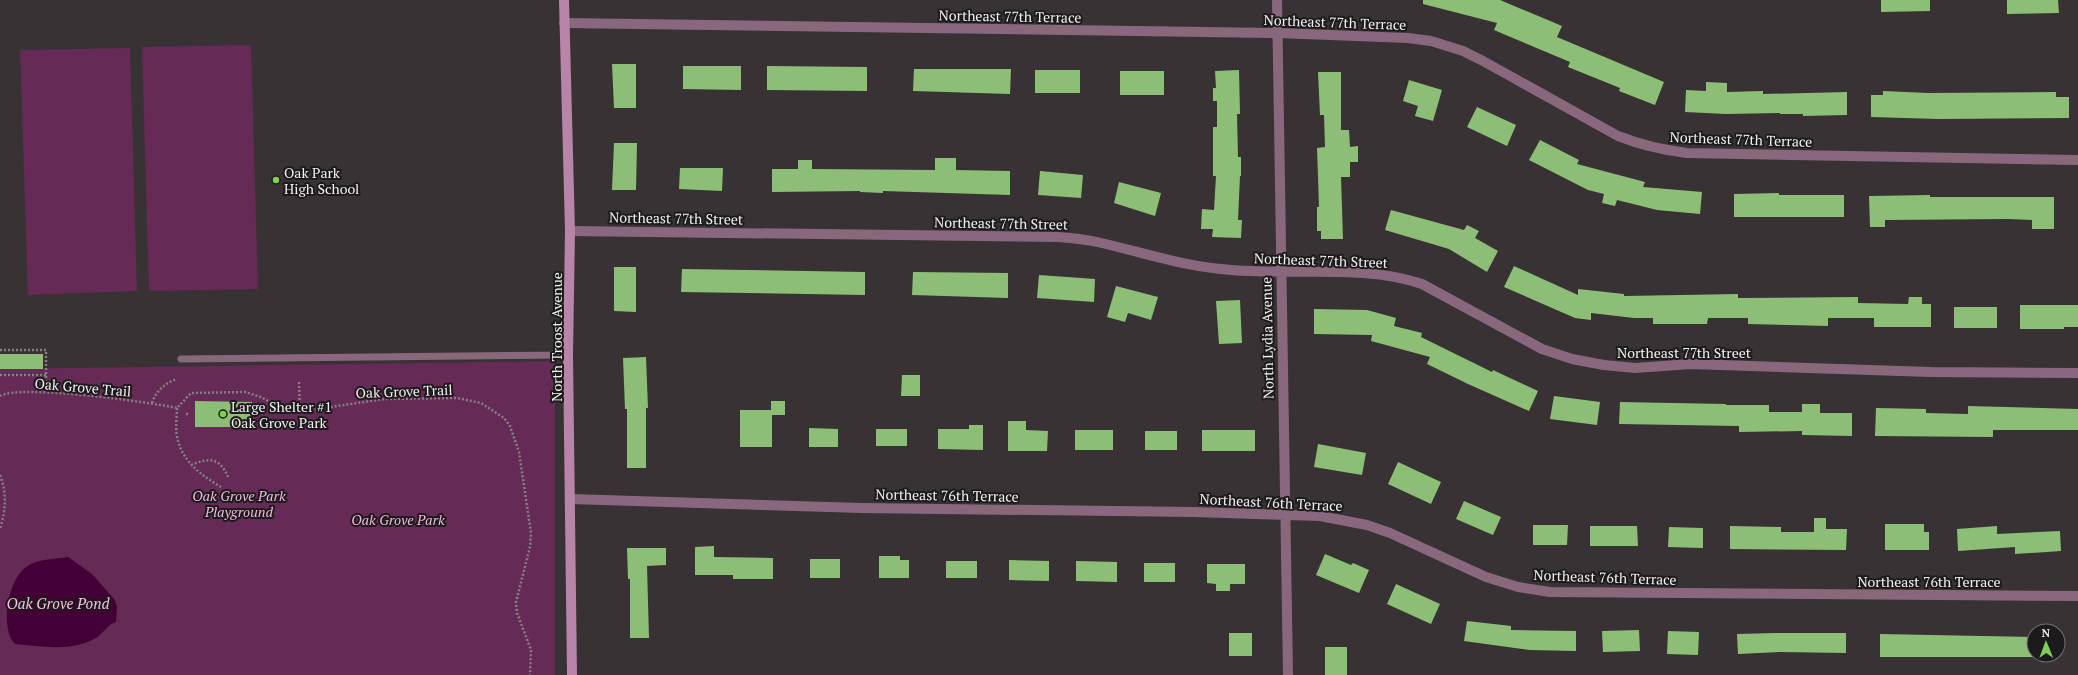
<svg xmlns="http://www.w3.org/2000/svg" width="2078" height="675" font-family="'PT Serif',serif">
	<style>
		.green { fill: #652a55 }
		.water { fill: #440036 }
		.building { fill: #8cbf75 }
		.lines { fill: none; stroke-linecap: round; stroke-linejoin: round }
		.path { stroke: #858083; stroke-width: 2.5; stroke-dasharray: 2 2; stroke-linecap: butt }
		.lane { stroke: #89687e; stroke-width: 7 }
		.street { stroke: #89687e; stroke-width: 10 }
		.secondary { stroke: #b884a7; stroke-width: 10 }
		.poi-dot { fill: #7ed153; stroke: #1d1a1c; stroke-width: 1.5 }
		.labels { text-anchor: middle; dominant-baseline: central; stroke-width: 4; stroke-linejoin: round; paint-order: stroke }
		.street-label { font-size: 14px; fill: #f4f0f3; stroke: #1d1a1c }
		.poi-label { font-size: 14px; fill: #f4f0f3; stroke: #1d1a1c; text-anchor: start }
		.park-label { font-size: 14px; font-style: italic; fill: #f5b9e1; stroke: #1d1a1c }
		.water-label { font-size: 15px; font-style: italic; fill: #fcbee7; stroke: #1d1a1c }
	</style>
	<rect width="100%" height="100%" fill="#383235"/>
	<path class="green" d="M251,45L258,289L149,291L142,47Z
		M130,48L137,291L28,295L20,50Z
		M555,361V675H0V369Z"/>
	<path class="water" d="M68,557L92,574L115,600L117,607L116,622C106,625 103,635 94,639C69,652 42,646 15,644C0,629 7,581 26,567C37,559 55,559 68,557Z"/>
	<path class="building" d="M1423,0H1500L1562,26L1557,37L1664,82L1655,105L1619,91L1620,88L1568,67L1570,62L1494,30L1497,23L1423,4Z
		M1881,0H1930V11L1881,12Z
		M2007,0H2058L2059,13L2007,14Z
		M612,64H636V108H614Z
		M683,66H741V90L683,89Z
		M767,66L867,67V91L767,90Z
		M914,69H1011L1010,94L913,91Z
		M1035,70H1080V93H1035Z
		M1239,70L1240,114H1237L1238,157H1241V176H1240L1238,220H1242L1241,238L1212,237L1213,229H1201L1202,209L1214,210L1216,176H1213V127H1217V101H1213V88H1216L1215,71Z
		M1120,71H1164V95H1120Z
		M1318,72H1341V130H1349L1350,147L1358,146V162H1350V177H1341L1343,239H1321V231H1317V207H1319L1317,148L1325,147L1324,115H1320Z
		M1409,80L1442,90L1433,121L1415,116L1418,106L1403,101Z
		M1706,82L1727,83V92L1763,91V94L1847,92V115L1803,116V114H1780V113L1726,114L1685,112L1686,90L1706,91Z
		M1883,91L1928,93L2056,92V97H2069V118L1939,119L1871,117V95H1883Z
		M1477,107L1516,125L1507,146L1467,127Z
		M1540,140L1579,160L1577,164L1645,182L1643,187L1702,192L1700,214L1657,210L1617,200L1615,206L1602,203L1604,194L1588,190L1529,160Z
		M614,143H637L636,190H612Z
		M935,158H956V170L1010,171V195L883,191V193L860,192V191L772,192V169H798V160H812V169L935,170Z
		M680,168H723L722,191L679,189Z
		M1040,171L1083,175L1081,198L1038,195Z
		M1119,182L1161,193L1155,216L1114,203Z
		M1779,193V195H1844V217H1734V194Z
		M1930,195V197H2054V229H2032V220L2009,219L1885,220V227H1870L1869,196Z
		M1391,210L1464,230L1467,225L1479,231L1475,238L1498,251L1487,272L1449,249L1385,230Z
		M1514,266L1578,295V289L1624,294V296L1738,294V298L1858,297V303L1908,304L1909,297H1922V304H1931V327H1874V318H1828V326L1748,324V318H1708L1707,324H1653V318H1634L1591,313V320L1575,318L1504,287Z
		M614,267H636V312L614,311Z
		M682,269L865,272V295L681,292Z
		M913,272L1008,273V298L912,295Z
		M1039,275L1095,279L1094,302L1037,298Z
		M1116,286L1158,297L1151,320L1128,313L1125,322L1107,317Z
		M1240,300L1242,343L1219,344L1216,301Z
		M2020,305H2078V327H2064V329H2020Z
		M1954,307H1997V328H1954Z
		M1314,309L1367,310L1396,318L1394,326L1422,333L1421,337L1492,372L1493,370L1538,391L1529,411L1468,384L1427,364L1430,357L1371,341L1372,335L1314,334Z
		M0,354H43V369H0Z
		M646,357L648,408H646V468H627V409H625L623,358Z
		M902,375H920V396H901Z
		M1554,396L1600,402L1597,425L1550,419Z
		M195,401L252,402V427H195Z
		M771,401H785V415H772V447H740V410H771Z
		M1620,402L1726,404V405H1769V412H1802V404H1820V413H1852V436L1802,435V431L1739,432V426L1619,424Z
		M1968,406L2078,409V430H1993V437L1875,436L1876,408L1926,409V413L1968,414Z
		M1008,421H1026V430L1048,431L1047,451H1008Z
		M969,425H983V450L938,449V429H969Z
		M809,428L838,429V447H809Z
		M876,429H907V446H876Z
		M1075,430H1113V450H1075Z
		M1202,430H1255V451H1202Z
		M1145,431H1177V450H1145Z
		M1318,444L1366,453L1362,475L1314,467Z
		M1398,462L1441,482L1431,504L1388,484Z
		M1464,501L1501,517L1493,535L1456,519Z
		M1814,518H1826V529H1847L1846,550L1730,549V526L1781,527V532H1814Z
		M1885,524H1924V532H1929V550H1885Z
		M1533,525H1568L1567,545H1533Z
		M1590,526H1637L1638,546H1590Z
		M1997,526V534L2060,531L2061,551L2015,554V547L1958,551L1957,529Z
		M1669,527L1703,528V548L1668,547Z
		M714,546V557L773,558V579H733V575H695V547Z
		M627,548H666V565L647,566L649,638H630V579H628Z
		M1325,554L1351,565L1353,563L1369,570L1359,593L1316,575Z
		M879,556H900V560H909V578H879Z
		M810,559H840V578H810Z
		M1009,560L1049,561V581L1009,580Z
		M946,561H977V578H946Z
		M1076,561L1117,562V582L1076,581Z
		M1144,563H1175V582H1144Z
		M1207,564H1245V584H1230V591H1216V584L1207,583Z
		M1396,584L1440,604L1431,624L1387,604Z
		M1467,621L1511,626V630L1576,631V651L1530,650L1464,641Z
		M1639,630L1640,651L1603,652L1602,631Z
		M1668,631L1699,632L1698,655L1667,654Z
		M1229,633H1252V656H1229Z
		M1776,633H1846V653L1780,652L1738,654L1737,634Z
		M1880,634L2034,637V657H1880Z
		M1325,647H1347V675H1325Z"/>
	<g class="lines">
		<path class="path" d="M0,350H46V392
			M0,375H46
			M299,382L300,410
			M0,396C19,384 149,402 177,408L191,393L245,392L261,397L290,413L384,399L457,398L481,403L504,418L510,426L519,452L531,533L530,547L516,602L517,613L531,650L530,675
			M152,403C156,391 165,383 177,379
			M177,408C177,417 175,427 177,436C181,461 201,475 221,487
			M186,414H189
			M191,465C210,457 220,458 228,477
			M0,475C7,494 6,509 0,529"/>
		<path class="lane" d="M181,359L568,355"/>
		<path class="street" d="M1277,0L1288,675
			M564,23L1278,33L1408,38L1431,41L1463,51L1483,61L1618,136C1641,145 1662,150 1687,153L2078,160
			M570,231L1058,237C1071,238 1084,239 1097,242C1138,251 1178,265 1221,269C1286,277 1362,263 1422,284L1542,349L1572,359L1604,365L1635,368L1691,364L1931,372L2078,373
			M570,499L862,508L1194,512L1320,516L1367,525L1390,533L1486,577L1518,587L1550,592L2078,596"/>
		<path class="secondary" d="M564,0L570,231L568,355L572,675"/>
	</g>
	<g class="poi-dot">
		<circle cx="276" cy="180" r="4"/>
		<circle cx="223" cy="414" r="4"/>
	</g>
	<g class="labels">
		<g class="street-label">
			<text transform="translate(1010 16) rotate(1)">Northeast 77th Terrace</text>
			<text transform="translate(1335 22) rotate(2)">Northeast 77th Terrace</text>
			<text transform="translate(1741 139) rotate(2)">Northeast 77th Terrace</text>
			<text transform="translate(676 218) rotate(1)">Northeast 77th Street</text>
			<text transform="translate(1001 223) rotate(1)">Northeast 77th Street</text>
			<text transform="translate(1321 260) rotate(2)">Northeast 77th Street</text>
			<text transform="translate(556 337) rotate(-90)">North Troost Avenue</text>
			<text transform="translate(1267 338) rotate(-91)">North Lydia Avenue</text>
			<text x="1684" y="352">Northeast 77th Street</text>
			<text transform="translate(83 387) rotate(5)">Oak Grove Trail</text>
			<text transform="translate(404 391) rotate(-2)">Oak Grove Trail</text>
			<text transform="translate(947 495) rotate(1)">Northeast 76th Terrace</text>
			<text transform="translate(1271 502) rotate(3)">Northeast 76th Terrace</text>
			<text transform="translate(1605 577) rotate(2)">Northeast 76th Terrace</text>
			<text x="1929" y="581">Northeast 76th Terrace</text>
		</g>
		<g class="poi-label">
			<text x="284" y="172">Oak Park<tspan x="284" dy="16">High School</tspan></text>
			<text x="231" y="406">Large Shelter #1<tspan x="231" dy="16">Oak Grove Park</tspan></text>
		</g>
		<g class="park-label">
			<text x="239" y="495">Oak Grove Park<tspan x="239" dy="16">Playground</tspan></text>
			<text x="398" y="519">Oak Grove Park</text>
		</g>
		<g class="water-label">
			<text x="58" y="603">Oak Grove Pond</text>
		</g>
	</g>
	<g transform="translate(2046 643) rotate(359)"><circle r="19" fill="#1d1a1c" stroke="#737072"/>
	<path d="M0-3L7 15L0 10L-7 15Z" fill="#7ed153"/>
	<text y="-6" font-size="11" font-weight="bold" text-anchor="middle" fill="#f4f0f3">N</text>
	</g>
</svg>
